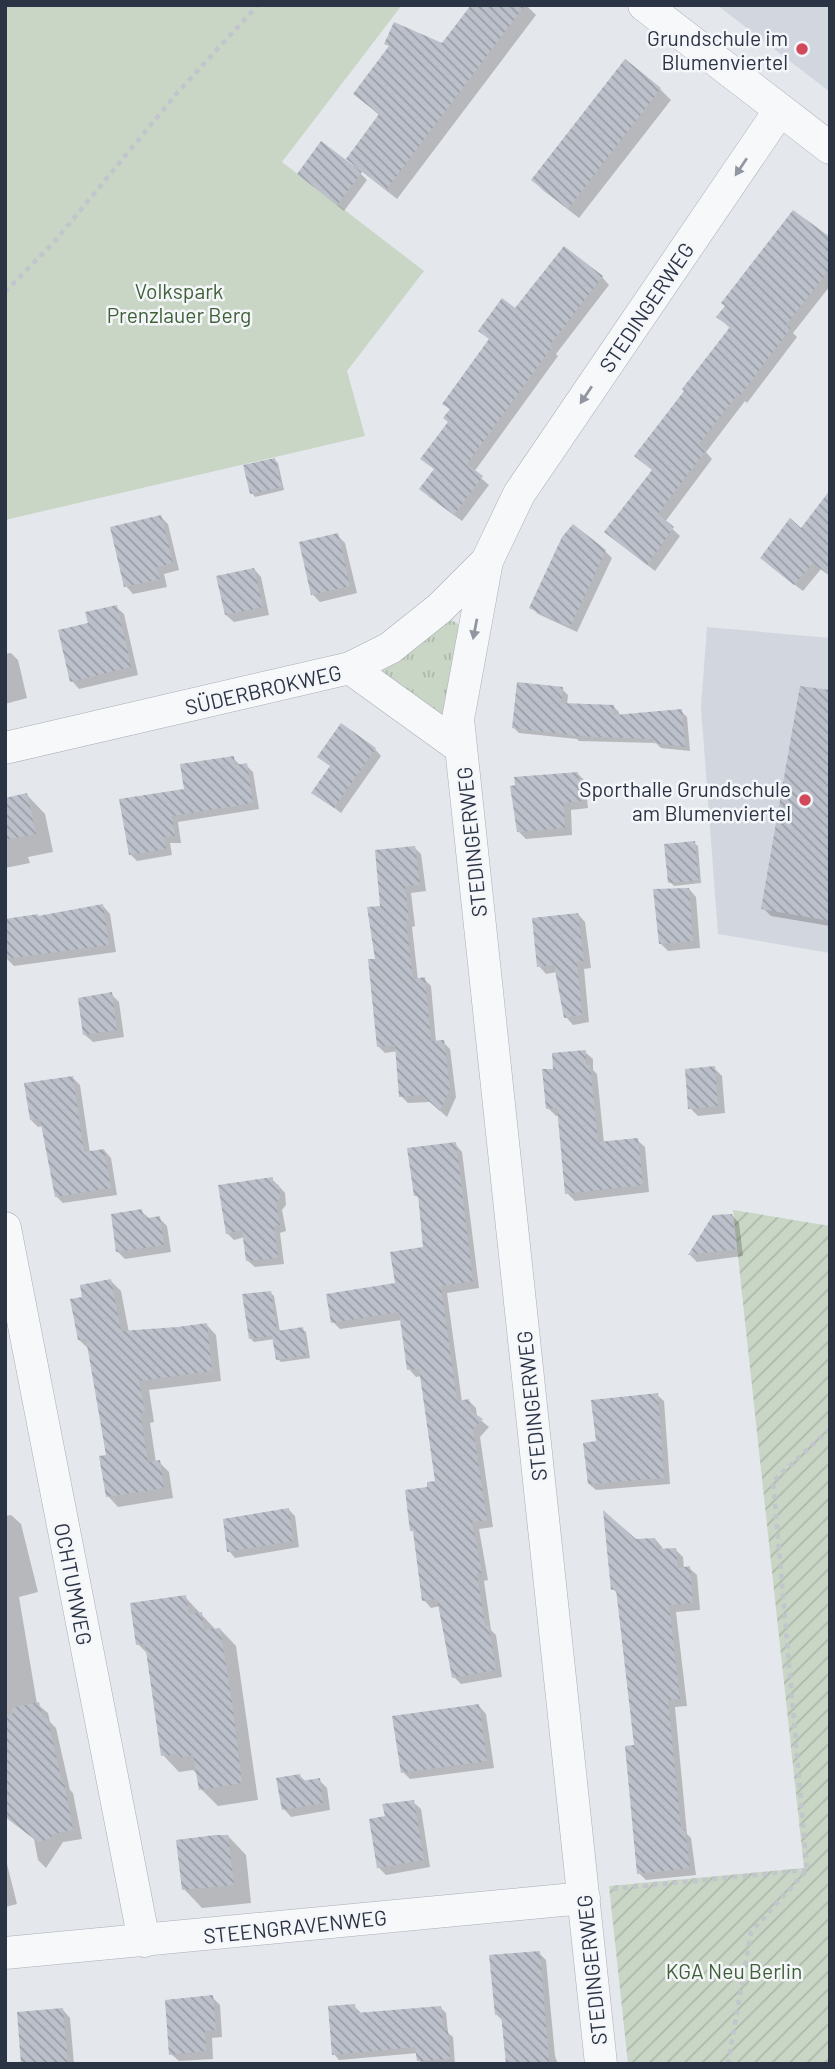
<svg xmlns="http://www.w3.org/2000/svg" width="835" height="2069" font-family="Barlow,sans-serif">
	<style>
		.built { fill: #d2d6de }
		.grass { fill: url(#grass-tufts) }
		.park { fill: #c9d6c5 }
		.garden { fill: url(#garden-furrows) }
		.shadow { fill: #0003 }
		.building { fill: url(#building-back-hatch) }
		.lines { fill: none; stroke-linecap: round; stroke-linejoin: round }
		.minor-casing { stroke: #a9aeb7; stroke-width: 33 }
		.path { stroke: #c2c5cb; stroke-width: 4.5; stroke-dasharray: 5 5; stroke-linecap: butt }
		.minor { stroke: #f7f8fa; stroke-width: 32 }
		.oneway { fill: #9196a0 }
		.poi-dot { fill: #d1495b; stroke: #f4f6f9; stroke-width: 2.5 }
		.labels { text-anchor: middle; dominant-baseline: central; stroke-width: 5; stroke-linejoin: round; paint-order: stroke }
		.poi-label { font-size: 21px; fill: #2b3445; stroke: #f4f6f9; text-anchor: end }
		.park-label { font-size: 21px; fill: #3f6138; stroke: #f4f6f9 }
		.street-label { font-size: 21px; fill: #2b3445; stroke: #f4f6f9 }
	</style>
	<defs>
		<pattern id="grass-tufts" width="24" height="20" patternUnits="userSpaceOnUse" patternTransform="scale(1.75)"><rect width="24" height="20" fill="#c9d6c5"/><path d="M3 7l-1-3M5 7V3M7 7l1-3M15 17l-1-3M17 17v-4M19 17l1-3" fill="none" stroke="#adb8ab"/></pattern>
		<pattern id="garden-furrows" width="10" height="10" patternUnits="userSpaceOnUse" patternTransform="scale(1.75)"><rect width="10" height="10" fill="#c9d6c5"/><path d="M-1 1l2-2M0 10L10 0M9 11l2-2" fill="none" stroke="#adb8ab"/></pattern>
		<pattern id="building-back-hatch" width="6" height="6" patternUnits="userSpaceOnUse" patternTransform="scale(1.75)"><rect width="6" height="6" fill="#bbc0ca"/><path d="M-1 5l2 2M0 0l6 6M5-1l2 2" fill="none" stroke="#989da6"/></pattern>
	</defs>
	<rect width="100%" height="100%" fill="#e4e7ec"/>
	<path class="built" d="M717,5H830V92Z
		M707,627L830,638V953L718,934L701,707Z"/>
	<path class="grass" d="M450,619L458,624L460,629L446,714L442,716L383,675V668Z"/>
	<path class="park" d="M5,5H402L282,162L424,271L347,371L365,436L5,520Z"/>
	<path class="garden" d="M733,1210L830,1226V2064H628L609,1886L804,1868Z"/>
	<path class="shadow" d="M473,5H526L536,15L397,199L360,170L380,116L355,94L390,48L386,43L443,45Z
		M660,89L671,100L579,218L544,191L533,180Z
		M360,173L367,180L344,211L306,180Z
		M830,239V286L793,333L797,337L747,403L745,401L706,452L712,459L665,522L680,536L655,571L614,539L731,329L718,317Z
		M602,277L609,285L556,354L558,356L474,472L489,485L462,521L428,496L450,422L451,411L444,403L515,311Z
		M275,460L278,463L284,490L255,497L252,493Z
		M161,517L168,524L179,570L164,574L167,587L133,594L126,586Z
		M830,521V576L821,569L803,591L769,565L802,530Z
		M337,535L345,543L357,593L320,602L313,595Z
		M605,551L612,558L577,632L538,614L531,607Z
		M254,569L261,577L269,615L234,622L226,615Z
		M116,607L124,614L138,675L79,689L72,681L90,625Z
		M11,653L18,660L27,698L5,704V654Z
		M562,689L568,695L567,705L614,707L619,712V716L681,711L687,717L690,751L661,748L656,743L579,741L577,739L519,733L514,728Z
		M830,692V926L771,916L763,908Z
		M375,749L381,756L341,813L313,792L332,767L326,763Z
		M233,758L241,766L246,765L253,772L259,809L178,822L181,843H170L172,855L137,861L130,854L186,790Z
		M577,773L585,781L588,808L571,810L572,835L526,839L518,831Z
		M27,795L45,814L53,852L28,857L30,863L5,868V799Z
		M694,843L698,846L701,883L674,886L670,882Z
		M414,847L421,854L426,891L411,893L415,926L412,927L418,980L424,979L431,986L436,1042H443L450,1049L456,1097L447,1117L430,1102L408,1103L401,1096L398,1051L385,1053L378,1046L377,960L382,907Z
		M689,889L696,897L700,948L668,951L660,943Z
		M103,906L110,914L116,952L14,966L6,958L39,917Z
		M578,914L585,922L591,968L584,969L589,1022L573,1025L566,1017L557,972L546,974L539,966Z
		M111,994L119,1002L124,1037L93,1042L85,1035Z
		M585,1052L593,1059V1070L597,1074L604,1143L637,1140L645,1147L649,1192L575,1201L567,1193L559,1115L556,1116L548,1108L555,1070Z
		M714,1068L722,1076L725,1113L698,1116L690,1108Z
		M73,1078L80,1085L90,1153L104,1150L111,1158L117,1195L63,1203L56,1196L43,1126L38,1127L31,1120Z
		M455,1144L462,1152L479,1288L447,1293L462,1402L469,1401L476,1408L477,1417L489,1427L480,1437L493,1527L479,1529L488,1580L484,1581L491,1630L496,1635L502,1677L461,1684L454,1677L441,1606L431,1608L424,1600L415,1533L412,1530L429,1489L437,1482L422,1376L416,1377L409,1369L402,1320L340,1329L333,1322L397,1285L425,1248L421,1200L415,1195Z
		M272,1179L285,1193L286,1205L282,1210L286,1231L280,1233L284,1264L255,1267L248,1261L245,1237L234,1240L227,1233Z
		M141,1211L149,1218H159L167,1226L171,1252L125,1259L117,1251Z
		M732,1215L739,1223L743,1256L697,1262L690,1255Z
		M111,1281L121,1291L129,1333L206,1324L216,1335L221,1381L149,1390L154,1422L150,1423L156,1463L159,1462L169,1472L173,1498L118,1507L108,1496L109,1456L90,1350L79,1340L84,1298Z
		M271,1293L274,1296L280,1332L302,1329L306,1332L310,1358L281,1362L278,1359L275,1339L254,1342L250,1338Z
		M657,1395L664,1401L670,1484L596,1490L589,1484L598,1443Z
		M289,1510L295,1516L299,1547L235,1558L229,1551Z
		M11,1515L21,1524L38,1592L19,1597L37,1704L48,1713L50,1722L56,1728L70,1790L73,1793L82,1839L63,1842L46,1868L38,1860L20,1765L5,1760V1516Z
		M655,1539L662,1547L663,1551L676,1550L683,1557L684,1569L689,1568L697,1575L700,1610L676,1612L687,1706L675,1707L687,1834L691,1838L696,1875L646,1880L639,1873L636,1746L618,1594L613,1589L636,1541Z
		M185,1597L216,1630L220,1629L236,1646L258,1800L218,1806L201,1789L197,1774L193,1770L179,1772L163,1755L148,1654L138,1644Z
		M479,1706L486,1714L494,1768L410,1779L403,1772Z
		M300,1776L306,1782L319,1780L327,1788L330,1810L291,1817L284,1809Z
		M413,1802L421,1809L430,1867L386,1875L378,1867L387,1818Z
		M228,1836L246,1855L251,1903L202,1908L184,1889Z
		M5,1856L17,1904L5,1907Z
		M539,1953L546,1960L555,2056L558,2064H508L503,2021L496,2014Z
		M212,1997L220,2005L222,2037L212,2038L213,2059L179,2061L171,2054Z
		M354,2006L360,2012V2015L441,2008L446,2013L448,2033L453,2037L455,2064H422L419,2060L418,2053L339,2060L334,2054Z
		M63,2010L70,2018L74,2064H23Z"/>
	<path class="building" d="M471,5H525L386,190L346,159L379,114L353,94L389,46L384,44L394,22L442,43Z
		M625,59L661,88L568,209L531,180Z
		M321,141L362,172L337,205L297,174Z
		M793,210L830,237V269L786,325L791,328L739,397L737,395L699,444L706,450L658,514L674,527L647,565L604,532L652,470L634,456L684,391L682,389L730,327L716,317L725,306L721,303Z
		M564,246L603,276L550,345L552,347L467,464L483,476L454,515L419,489L434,469L420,459L448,422L443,418L450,409L442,404L489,339L478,331L502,298L515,308Z
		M275,458L282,487L250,494L243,465Z
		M830,490V576L813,563L794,585L760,558L790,518L801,528Z
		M161,515L173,563L157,567L160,579L124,587L110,527Z
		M573,524L606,550L570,627L529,608L562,537Z
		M338,533L350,586L311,595L299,542Z
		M254,568L263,607L225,615L216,576Z
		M117,605L131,667L70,682L58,630L88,623L85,612Z
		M517,682L563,687L561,703L614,705V715L682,709L685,747L653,743V739L572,736V735L512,728Z
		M800,686L830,690V921L761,909Z
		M341,723L376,748L334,808L311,793L330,766L317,757Z
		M234,756L235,765L247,763L253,803L172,816L175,836L164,837L166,849L129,855L119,799L184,789L180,764Z
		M578,772L581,801L564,803L565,828L517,832L510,786L515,785L514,777Z
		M27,793L36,834L5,840V798Z
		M695,841L699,880L668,883L664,844Z
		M415,846L420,885L405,886L409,920H406L413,979L425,977L431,1041L444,1040L450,1089L440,1111L422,1095L399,1097L395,1045L377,1047L368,959H375L367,907L380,906L375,850Z
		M689,888L693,941L659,944L653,889Z
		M103,904L109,945L5,959V919L38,914V916Z
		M578,913L584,961H577L582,1015L564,1018L554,965L537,967L532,918Z
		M112,992L117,1030L83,1035L78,998Z
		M586,1050V1065H590L598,1142L638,1138L643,1185L565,1194L557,1108L546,1109L542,1069H553L552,1053Z
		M715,1066L718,1106L688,1109L685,1069Z
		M73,1076L84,1152L104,1149L111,1188L55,1197L40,1119L30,1120L24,1083Z
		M456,1142L473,1281L441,1286L457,1401L469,1399L471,1411L483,1419L473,1429L487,1520L472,1522L482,1573L477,1574L485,1626H489L496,1670L452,1678L437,1599L422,1601L413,1531H410L405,1490L427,1487V1482L435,1481L419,1369L407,1370L399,1312L331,1323L326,1294L395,1283L390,1252L423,1247L418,1195L414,1196L407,1148Z
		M273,1177V1183L279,1185L280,1198L276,1203L280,1225L274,1226L278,1258L246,1261L242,1230L226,1234L218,1185Z
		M142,1209L143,1219L160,1216L164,1245L116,1252L111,1214Z
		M732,1214L737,1249L688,1255L713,1215Z
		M111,1279L121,1331L178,1327L207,1323L212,1371L139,1381L145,1412L140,1413L148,1462L160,1460L164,1488L106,1497L99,1456L106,1455L86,1339L78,1340L70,1299L82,1297L80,1285Z
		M271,1291L277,1331L303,1327L307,1355L276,1360L272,1336L249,1339L242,1294Z
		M658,1393L664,1478L588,1484L583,1443L596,1441L591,1400Z
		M289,1508L293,1541L227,1552L223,1519Z
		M603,1510L636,1539L655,1538L657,1549L676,1548L678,1568L690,1566L693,1603L669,1605L680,1699L668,1700L681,1829H685L690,1868L637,1874L625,1746L634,1745L616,1589L611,1590Z
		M186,1595L189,1614L202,1612L204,1630L220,1628L233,1709L242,1783L199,1790L193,1755L179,1758L177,1754L161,1756L145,1644L136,1645L130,1603Z
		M39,1702L43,1718L47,1716L62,1782H64L73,1830L53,1834L50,1839L38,1842L5,1817V1716L13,1714L12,1708Z
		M479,1704L487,1761L401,1773L392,1716Z
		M300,1774L302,1781L320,1778L323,1803L282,1810L276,1778Z
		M414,1800L424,1860L377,1868L369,1819L385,1816L382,1804Z
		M215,1835H228L234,1885L182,1890L176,1840Z
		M540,1951L549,2064H506L501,2014L495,2015L489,1955Z
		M213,1995L216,2030L205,2031L206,2051L169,2055L165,2000Z
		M355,2004L356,2013L441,2006L444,2030L448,2029L450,2059L417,2061L415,2047L332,2055L328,2006Z
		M63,2008L68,2064H21L17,2012Z"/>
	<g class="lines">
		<g class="minor-casing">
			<path id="minor" d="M644,5L830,148
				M350,668L461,748
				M5,748L350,668L390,648L440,608L487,561
				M5,1228L144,1941
				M5,1953L584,1898
				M601,2064L458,719L487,561L519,494L780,110"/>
		</g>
		<path class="path" d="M5,292L55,241L178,92L258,5
			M613,1889L806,1870
			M728,2064L751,1932L807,1870L773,1481L830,1429"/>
		<use href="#minor" class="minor"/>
	</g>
	<defs><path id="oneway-solid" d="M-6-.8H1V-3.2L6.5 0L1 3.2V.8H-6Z" transform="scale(1.75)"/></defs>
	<g class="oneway">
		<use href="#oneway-solid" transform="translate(741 167) rotate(124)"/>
		<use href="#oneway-solid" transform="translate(586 395) rotate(124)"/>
		<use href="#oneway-solid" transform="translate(475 629) rotate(101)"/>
	</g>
	<g class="poi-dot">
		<circle cx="802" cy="49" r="7"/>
		<circle cx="805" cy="800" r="7"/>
	</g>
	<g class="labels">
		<g class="poi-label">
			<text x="788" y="37">Grundschule im<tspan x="788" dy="24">Blumenviertel</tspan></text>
			<text x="791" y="788">Sporthalle Grundschule<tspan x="791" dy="24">am Blumenviertel</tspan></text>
		</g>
		<g class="park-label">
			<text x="179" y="290">Volkspark<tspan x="179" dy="24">Prenzlauer Berg</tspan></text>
			<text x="734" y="1970">KGA Neu Berlin</text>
		</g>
		<g class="street-label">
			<text transform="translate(646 307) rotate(-56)">STEDINGERWEG</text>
			<text transform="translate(263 689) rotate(-13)">SÜDERBROKWEG</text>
			<text transform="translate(471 842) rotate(-96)">STEDINGERWEG</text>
			<text transform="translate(531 1406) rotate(-96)">STEDINGERWEG</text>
			<text transform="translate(74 1584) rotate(79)">OCHTUMWEG</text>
			<text transform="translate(295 1926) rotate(-6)">STEENGRAVENWEG</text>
			<text transform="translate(591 1970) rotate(-96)">STEDINGERWEG</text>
		</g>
	</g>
	<rect width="835" height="2069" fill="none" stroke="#2b3445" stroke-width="14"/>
</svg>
